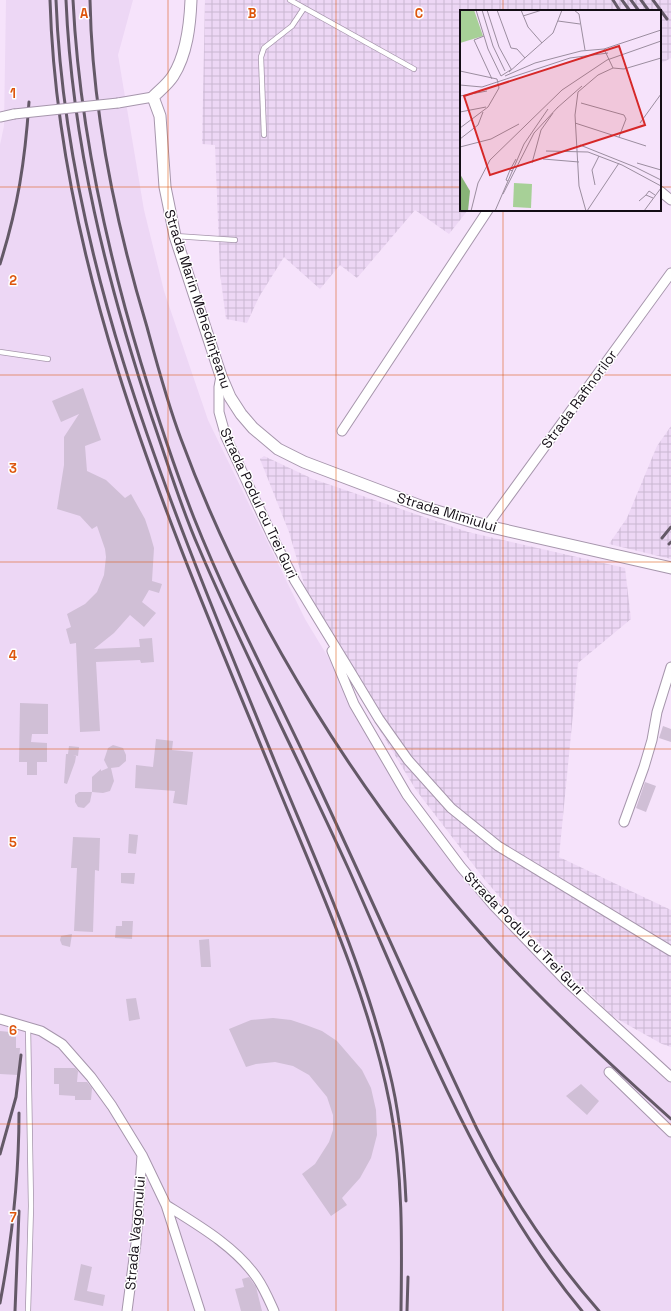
<svg xmlns="http://www.w3.org/2000/svg" width="671" height="1311" font-family="'Space Grotesk',sans-serif">
	<style>
		.built { fill: #edd7f5 }
		.industrial { fill: url(#industrial-grid) }
		.building { fill: #d0bfd6 }
		.lines { fill: none; stroke-linecap: round; stroke-linejoin: round }
		.service-casing { stroke: #a696ac; stroke-width: 6 }
		.minor-casing { stroke: #a696ac; stroke-width: 11 }
		.tertiary-casing { stroke: #a696ac; stroke-width: 13 }
		.service { stroke: #fff; stroke-width: 4.5 }
		.minor { stroke: #fff; stroke-width: 9 }
		.tertiary { stroke: #fff; stroke-width: 11 }
		.rail { stroke: #645967; stroke-width: 3 }
		.minor-bridge-casing { stroke: #a696ac; stroke-width: 11; stroke-linecap: butt }
		.minor-bridge { stroke: #fff; stroke-width: 9 }
		.grid { fill: none; stroke: #dd550c; stroke-width: 1; stroke-opacity: 0.55 }
		.labels { text-anchor: middle; dominant-baseline: central; stroke-width: 3; stroke-linejoin: round; paint-order: stroke }
		.street-label { font-size: 14px; fill: #130d15; stroke: #fff }
		.inset-road { fill: none; stroke: #9b8d9f; stroke-width: 1 }
		.view { fill: #d62828; fill-opacity: 0.15; stroke: #d62828; stroke-width: 2 }
		.inset-edge { fill: none; stroke: #130d15; stroke-width: 2 }
		.grid-label { font-size: 13px; text-anchor: middle; font-weight: bold; fill: #dd550c; stroke: #fff; stroke-width: 3; stroke-linejoin: round; paint-order: stroke }
	</style>
	<defs>
		<pattern id="industrial-grid" width="8" height="8" patternUnits="userSpaceOnUse"><rect width="8" height="8" fill="#edd7f5"/><path d="M0 4h8M4 0v8" fill="none" stroke="#cab7d1"/></pattern>
	</defs>
	<rect width="100%" height="100%" fill="#f6e3fb"/>
	<path class="built" d="M6,0H133L118,55L144,210L164,291L208,420L305,619L411,794L494,906L671,1077V1311H0V145L4,126Z"/>
	<path class="industrial" d="M205,0H671V58L660,64V11H461V210H468L449,234L415,210L357,278L340,265L320,289L284,257L259,297L247,323L226,319L220,273L215,145L202,144Z
		M671,426V559L609,544L627,518L657,446Z
		M264,456L313,479L468,532L625,568L631,619L578,663L559,857L671,910V1047L662,1044L612,1016L546,950L485,880L416,790L316,625L289,532L260,459Z"/>
	<path class="building" d="M83,388L101,440L85,446L87,471L106,480L125,498L131,494L145,519L150,534L154,548L152,581L162,584L159,593L149,590L142,602L156,613L144,627L130,615L114,633L94,649L140,647L139,639L152,638L154,662L141,663L140,660L96,662L100,731L80,732L76,643L70,644L66,629L71,627L67,614L85,604L97,592L104,575L106,557L105,549L97,526L92,529L80,516L57,509L64,465V437L79,414L61,422L52,401Z
		M20,703L48,704V734H32L31,742L47,743V762H37V775H27V762H19Z
		M663,726L671,729V742L659,738Z
		M156,739L173,741L172,750L193,752L187,805L173,803L175,791L135,788L136,765L153,767Z
		M113,745L123,748L126,755V761L119,767L111,768L114,781L110,791L103,793L92,792V777L101,769V771L108,768L104,760L108,748Z
		M69,746L79,747L78,756L73,755L76,756L75,762L67,784L64,783L66,754H68Z
		M645,782L656,786L646,812L636,808Z
		M79,792H92L90,802L84,808L78,807L75,802V795Z
		M129,834L138,835L136,854L128,853Z
		M73,837L100,838L99,871L95,870L93,932L74,931L77,868H71Z
		M121,873H135L134,884L121,883Z
		M122,921H133L132,939L115,938L116,926H122Z
		M72,934L70,947L62,945L60,940L61,936Z
		M209,939L211,967H201L199,940Z
		M136,998L140,1019L129,1021L126,999Z
		M273,1018L291,1020L306,1025L322,1031L337,1041L362,1070L371,1088L376,1110L377,1135L371,1158L360,1178L342,1198L347,1205L331,1216L302,1174L315,1164L329,1142L333,1130V1115L327,1097L309,1075L293,1066L275,1062L256,1064L246,1067L229,1029L251,1020Z
		M0,1031L10,1032L9,1036L16,1037V1048H20L18,1075L0,1074Z
		M54,1068H75L78,1071L77,1082H87L92,1088L91,1100H75V1096L59,1095V1084H54Z
		M581,1084L599,1101L587,1115L566,1096Z
		M81,1264L92,1267L87,1291L105,1295L103,1306L74,1300Z
		M249,1277L256,1287L262,1311H241L235,1289L244,1287L242,1279Z"/>
	<g class="lines">
		<g class="service-casing">
			<path id="service" d="M290,0L414,69
				M264,135L261,57L264,48L292,26L304,8
				M175,236L235,240
				M0,352L48,359
				M28,1026L31,1206L28,1311"/>
		</g>
		<g class="minor-casing">
			<path id="minor" d="M118,103L153,97
				M0,117L14,114
				M660,191L671,200
				M221,376L219,387V412L226,437L273,538L295,581L347,666L379,719L408,760L451,808L498,846L671,951
				M342,431L488,210
				M487,526L671,273
				M332,651L354,704L407,795L461,867L494,906L566,981L671,1077
				M624,822L644,767L652,740L657,712L671,667
				M0,1019L41,1031L62,1044L91,1077L112,1106L142,1155L166,1205L200,1311
				M609,1072L671,1132
				M166,1205C198,1225 236,1247 257,1278C264,1288 269,1300 274,1311
				M127,1311L136,1243L142,1155"/>
		</g>
		<g class="tertiary-casing">
			<path id="tertiary" d="M191,0C190,25 187,54 173,76C168,84 160,90 153,97L160,116L165,187L175,236L221,376L230,397L241,414L253,428L278,449L304,462L423,507L487,526L671,568"/>
		</g>
		<use href="#service" class="service"/>
		<use href="#minor" class="minor"/>
		<use href="#tertiary" class="tertiary"/>
		<path class="rail" d="M50,0C58,273 171,527 273,775C317,883 368,991 390,1105C403,1173 402,1243 401,1311
			M56,0C66,267 176,518 275,762C316,862 363,963 389,1070C400,1113 404,1157 406,1201
			M66,0C72,144 107,282 152,418C167,461 180,505 198,546C245,656 300,762 349,870C415,1018 478,1186 582,1311
			M73,0C79,124 105,244 141,363C157,415 174,467 194,518C229,606 274,690 314,776C369,893 421,1012 477,1129C510,1195 550,1255 599,1311
			M90,0C92,111 115,221 147,327C157,364 167,402 181,439C248,621 363,804 493,947C549,1008 610,1064 671,1119
			M613,0L620,11
			M622,0L630,11
			M631,0L639,11
			M641,0L649,11
			M653,0L667,19
			M0,264C18,207 25,161 29,102
			M662,538L671,527
			M669,544L671,542
			M0,1154L16,1097L21,1055
			M0,1303C12,1240 19,1177 19,1113
			M15,1311L19,1211
			M407,1311L408,1277"/>
		<g class="minor-bridge-casing">
			<path id="minor-bridge" d="M14,114L118,103"/>
		</g>
		<use href="#minor-bridge" class="minor-bridge"/>
	</g>
	<path class="grid" d="M168,0V1311M336,0V1311M503,0V11M0,187H461M660,187H671M503,210V1311M0,375H671M0,562H671M0,749H671M0,936H671M0,1124H671"/>
	<g class="labels">
		<g class="street-label">
			<text transform="translate(198 299) rotate(72)">Strada Marin Mehedințeanu</text>
			<text transform="translate(579 399) rotate(-54)">Strada Rafinorilor</text>
			<text transform="translate(259 503) rotate(65)">Strada Podul cu Trei Guri</text>
			<text transform="translate(447 512) rotate(17)">Strada Mimiului</text>
			<text transform="translate(524 933) rotate(46)">Strada Podul cu Trei Guri</text>
			<text transform="translate(135 1233) rotate(-85)">Strada Vagonului</text>
		</g>
	</g>
	<g transform="translate(460 10)">
		<rect width="201" height="201" fill="#f6e3fb"/>
		<path d="M54,173L72,174L71,198L53,197Z" fill="#a7d097"/>
		<path d="M0,164L10,181L8,201H0Z" fill="#88b377"/>
		<path d="M0,0H14L23,26L0,33Z" fill="#a7d097"/>
		<path class="inset-road" d="M16,0L28,39L41,66M22,0L33,36L45,61M27,0L39,37L51,59M37,0L51,38L57,39L65,48M61,0L68,17L82,33M114,0L119,4L125,40M63,6L82,0M98,11L120,14M24,26L14,30L32,69M144,39L153,58M0,61L37,69L39,78L28,97L0,118M49,62L93,23L102,0M41,66L52,59M45,66L75,53L121,41L144,39L201,20M0,75L22,77L110,48L148,43M0,86L27,81M121,93L164,105L166,109L159,127M97,98L122,76M0,102L26,97M115,113L186,136M180,113L201,84M0,129L18,115L23,102M120,135L175,157L201,170M0,137L31,129L59,114M86,141L128,142L162,155L201,176M83,149L119,152M72,153L81,120L93,103M177,153L201,160M50,160L56,149M48,171L46,170L50,160L53,161M135,175L132,160L139,146M43,184L74,123L98,97M186,185L189,181L195,185M179,191L186,185L193,188M11,201L18,173L30,150L102,80L147,50L201,31M35,201L64,134L88,99M126,201L119,176L115,105L118,82L138,65L153,58L164,59L201,48M127,201L159,153M184,201L201,178"/>
		<path class="view" d="M159,36L185,115L30,165L4,86Z"/>
		<rect width="201" height="201" class="inset-edge"/>
	</g>
	<g class="grid-label">
		<text x="84" y="18">A</text>
		<text x="252" y="18">B</text>
		<text x="419" y="18">C</text>
		<text x="13" y="98">1</text>
		<text x="13" y="285">2</text>
		<text x="13" y="473">3</text>
		<text x="13" y="660">4</text>
		<text x="13" y="847">5</text>
		<text x="13" y="1035">6</text>
		<text x="13" y="1222">7</text>
	</g>
</svg>
